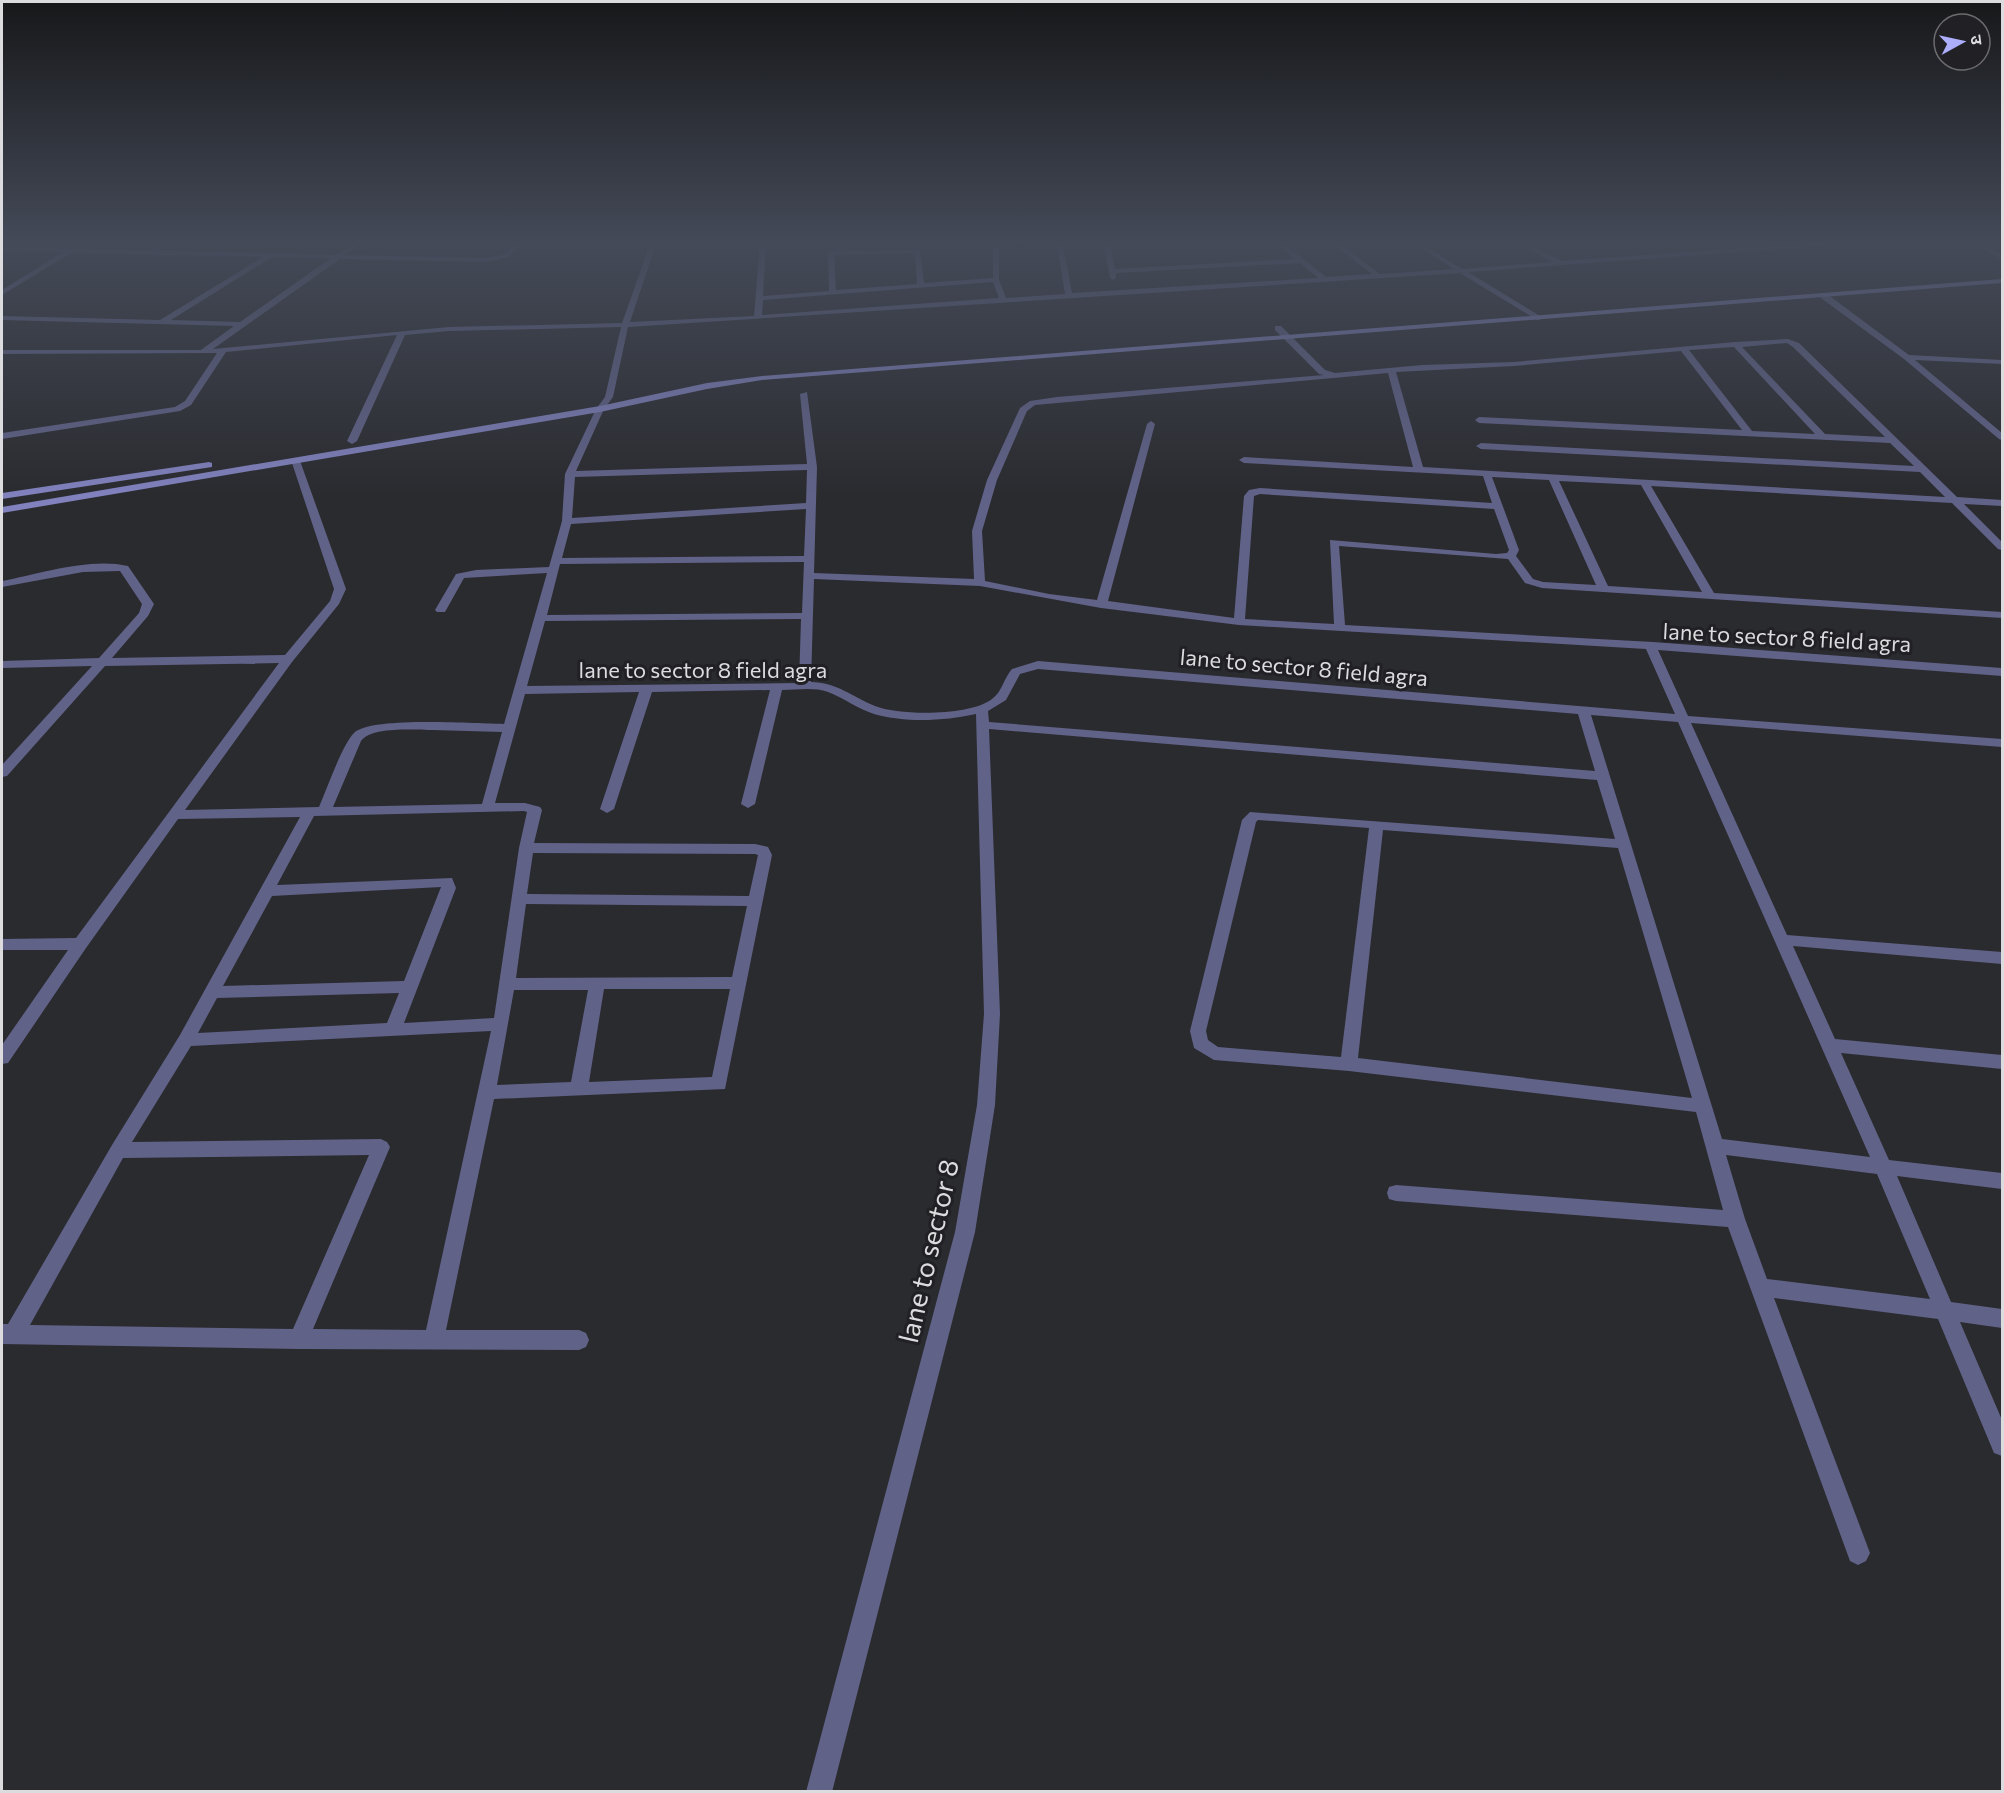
<svg xmlns="http://www.w3.org/2000/svg" width="2004" height="1793" font-family="Commissioner,'Noto Sans Devanagari',sans-serif">
	<style>
		.lines { fill: none; stroke-linecap: round; stroke-linejoin: round }
		.street { fill: #616288; fill-rule: evenodd }
		.secondary { fill: #8081bd; fill-rule: evenodd }
		.labels { text-anchor: middle; dominant-baseline: central; stroke-width: 6; stroke-linejoin: round; paint-order: stroke }
		.street-label { font-size: 22px; fill: #dcdcdf; stroke: #212125 }
		.near-street-label { font-size: 27px; fill: #dcdcdf; stroke: #212125 }
	</style>
	<rect width="100%" height="100%" fill="#2a2b2f"/>
	<g class="lines">
		<path class="street" d="M352,244H359L345,255L488,258L505,254L515,244H521L509,257L488,262L340,259L213,349L449,327L622,323L650,244H656L630,322L754,316L760,244H766L763,296L829,291L828,253L831,251L920,250L924,283L993,278V244H999V280L1006,298L1065,294L1057,244H1063L1072,293L1318,278L1300,263L1116,273V278L1113,280L1110,278L1104,244H1110L1115,269L1295,259L1277,244H1284L1326,277L1372,274L1333,244H1340L1380,274L1454,269L1415,244H1422L1462,269L1553,262L1520,244H1528L1562,261L1796,244H1823L1820,246L1468,272L1540,316V320H1537L1460,273L628,327L613,397L604,409L576,471L807,464L800,394L807,392L817,467L814,573L974,579L972,531L987,480L1020,408L1030,401L1057,397L1324,375L1319,374L1275,330V326H1281L1325,370L1335,373L1422,365L1514,362L1735,342L1788,339L1799,343L1957,497L2002,500V506L1964,504L2002,542V550L1998,549L1952,503L1651,486L1714,593L2002,612V618L1542,588L1525,583L1508,559L1339,546L1345,625L1653,642L2002,668V676L1658,650L1688,716L2002,739V747L1691,723L1787,935L2002,952V964L1793,946L1835,1039L2002,1055V1069L1841,1053L1889,1160L2002,1173V1189L1897,1176L1951,1302L2002,1309V1328L1960,1322L2002,1420V1456L1994,1453L1938,1319L1774,1298L1870,1553L1866,1561L1858,1565L1850,1561L1728,1227L1396,1201L1389,1199L1387,1193L1389,1187L1396,1185L1723,1210L1696,1112L1349,1071L1214,1060L1194,1048L1190,1031L1242,820L1250,812L1615,839L1597,780L989,729L1000,1014L995,1105L975,1232L832,1792H806L955,1232L977,1105L984,1014L976,714C944,721 906,723 874,714C858,709 844,698 828,692C814,687 797,690 782,690L755,804L748,808L741,804L770,690L652,692L614,809L607,813L600,809L639,692L525,694L495,803H525L540,807L542,810L534,843L755,844L768,847L772,855L725,1089L494,1099L446,1330H579L586,1333L589,1340L586,1347L579,1350L299,1349L2,1344V1324H8L112,1145L180,1035L300,817L178,819L86,948L8,1063L2,1064V1045L68,950H2V939L76,938L279,663L105,666L7,776L2,777V765L92,666L2,668V661L99,658L139,613L142,604L120,571L83,572L2,587V581C39,574 90,557 128,566L154,604L148,616L112,658L285,655L330,601L334,589L291,460L299,458L346,589L339,604L292,662L185,810L319,807C327,789 342,745 354,733C371,716 477,724 504,724L547,573L464,578L445,612H437L435,610L456,574L476,570L549,567L562,521L565,474L596,409L605,397L621,327L449,331L405,335L357,441L352,444L347,441L397,335L226,352L191,405L180,411L2,439V433L175,407L185,401L217,353L2,354V350H201L234,326L2,320V316L160,320L263,257L71,253L2,295V290L63,252L2,251V247L337,255ZM915,253L917,284L836,290L834,255ZM272,257L331,258L240,322L171,320ZM993,282L999,298L762,315L763,300ZM1787,343L1793,347L1885,437L1825,434L1742,347ZM1734,347L1815,434L1752,431L1689,350ZM1681,351L1742,430L1479,417L1475,420L1479,423L1890,443L1914,466L1481,443L1476,446L1481,449L1920,472L1945,497L1423,467L1396,372L1514,366ZM1388,373L1413,467L1244,457L1239,460L1244,463L1483,476L1492,503L1260,488L1249,490L1244,496L1234,618L1108,601L1155,424L1151,421L1147,424L1097,600L1049,594L985,581L982,531L997,480L1027,411L1035,405ZM807,470L806,503L572,518L575,477ZM1492,477L1549,480L1596,585L1543,582L1533,579L1516,556L1519,550ZM1559,481L1641,485L1702,592L1608,586ZM1260,494L1494,509L1509,550L1507,553L1496,554L1330,540L1334,624L1245,619L1254,496ZM806,509L804,556L562,558L571,524ZM804,562L802,613L547,615L560,564ZM814,579L980,586L1101,608L1239,625L1646,649L1675,714L1038,661L1012,669C1004,678 1002,692 992,699C971,716 900,716 875,706C853,697 836,682 811,682ZM801,619L799,683L527,686L545,621ZM1038,669L1578,714L1595,771L989,722L988,711L1006,700L1020,674ZM1591,715L1678,722L1870,1157L1722,1139ZM433,730L502,732L482,804L333,807L361,741C372,726 415,730 433,730ZM524,811L527,812L519,848L494,1018L404,1023L456,888L452,878L277,885L314,816ZM1258,820L1369,828L1341,1057L1218,1047L1208,1040L1206,1031L1256,822ZM1383,830L1618,848L1692,1098L1358,1058ZM533,853L755,854L758,855L749,896L527,894ZM441,887L404,981L223,986L272,896ZM526,904L747,906L732,977L516,978ZM604,989H730L712,1077L589,1082ZM514,990H588L571,1082L497,1085ZM399,993L387,1023L198,1033L217,998ZM491,1031L426,1330L313,1329L390,1147L387,1142L381,1139L132,1142L191,1046ZM369,1155L293,1329L30,1325L123,1158ZM1726,1155L1877,1174L1930,1299L1767,1279L1745,1219Z
			M1973,244H1981L2002,255V259Z
			M1821,294H1827L1909,355L2002,360V364L1915,360L2002,433V440L1999,439L1904,359L1821,298Z"/>
		<path class="secondary" d="M2002,279V283L762,380L707,389L600,412L2,513V507L600,406L707,383L762,376Z
			M209,462L212,463V467L2,499V493Z"/>
	</g>
	<linearGradient id="sky" x2="0" y2="1"><stop stop-color="#17181a"/><stop offset="0.49" stop-color="#444a58"/><stop offset="1" stop-color="#444a58" stop-opacity="0"/></linearGradient>
	<rect width="2004" height="495" fill="url(#sky)"/>
	<g class="labels">
		<g class="street-label">
			<text transform="translate(1787 637) rotate(3)">lane to sector 8 field agra</text>
			<text transform="translate(1304 667) rotate(5)">lane to sector 8 field agra</text>
			<text x="703" y="669">lane to sector 8 field agra</text>
		</g>
		<g class="near-street-label">
			<text transform="translate(928 1251) rotate(-77)">lane to sector 8</text>
		</g>
	</g>
	<rect width="2004" height="1793" fill="none" stroke="#dcdcdf" stroke-width="6"/>
	<g transform="translate(1962 42) rotate(82)"><circle r="28" fill="#212125" stroke="#6c6c6f" stroke-width="1.5"/>
	<path d="M0-4.5L10 22L0 15L-10 22Z" fill="#adaefb"/>
	<text y="-9" font-size="16" font-weight="bold" text-anchor="middle" fill="#dcdcdf">उ</text>
	</g>
</svg>
